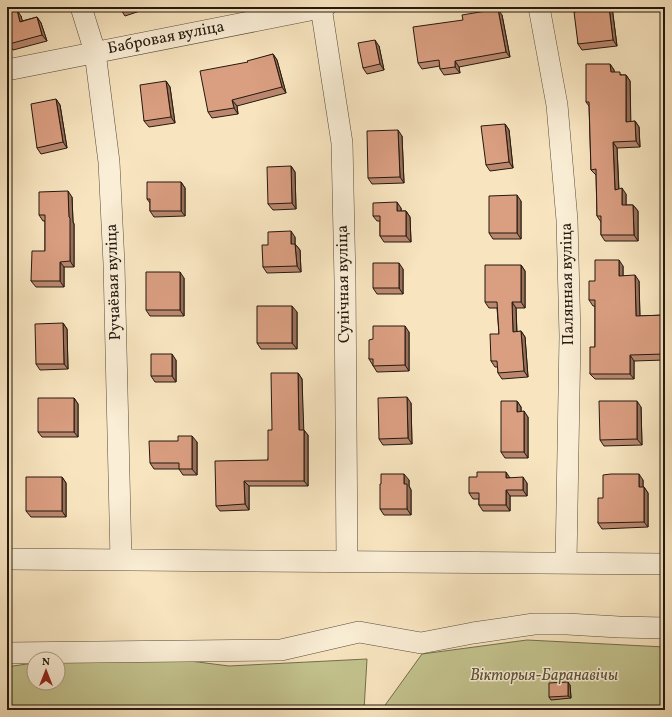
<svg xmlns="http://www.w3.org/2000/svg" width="672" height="717" font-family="Vollkorn,serif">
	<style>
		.green { fill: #c3c38e; stroke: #736e4e }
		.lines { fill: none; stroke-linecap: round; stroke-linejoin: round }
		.minor-casing { stroke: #584c3b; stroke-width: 22 }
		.minor { stroke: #faeed6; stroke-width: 21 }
		.wall { fill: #bb886f; stroke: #23190f }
		.shaded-wall { fill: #996f5a; stroke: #23190f }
		.building { fill: #da9e81; stroke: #23190f }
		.labels { text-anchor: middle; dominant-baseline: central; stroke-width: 3; stroke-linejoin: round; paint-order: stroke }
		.street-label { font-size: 16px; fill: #23190f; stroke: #faeed6 }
		.park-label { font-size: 16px; font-style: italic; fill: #5b543b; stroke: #faeed6 }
	</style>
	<rect width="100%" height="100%" fill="#f8e5c0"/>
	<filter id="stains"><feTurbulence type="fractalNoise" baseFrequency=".005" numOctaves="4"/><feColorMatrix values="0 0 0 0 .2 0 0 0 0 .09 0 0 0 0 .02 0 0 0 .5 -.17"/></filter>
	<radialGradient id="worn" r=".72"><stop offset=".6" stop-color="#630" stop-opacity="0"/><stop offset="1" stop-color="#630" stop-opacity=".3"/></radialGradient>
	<path class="green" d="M527,640L665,647V710H383V708L422,654Z
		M120,652L229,666L367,659L364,710H7V666H13L34,663V683H58V660Z"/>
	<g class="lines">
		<g class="minor-casing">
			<path id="minor" d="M81,7L95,52L109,162L114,264L121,560
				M321,7L342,143L345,281L347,562
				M539,7L557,105L567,220L570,336L566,563
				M7,70L325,7
				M7,559L665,564
				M7,653L281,650L359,632L421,643L473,633L534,624H567L619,627L665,628"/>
		</g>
		<use href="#minor" class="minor"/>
	</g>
	<path class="wall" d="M120,7H152L125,16L121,10Z
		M612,7L617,46L582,50L578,44L576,12Z
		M502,15L510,57L459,67L460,73L444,75L440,69V66L422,69L418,63Z
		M21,16L22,21L37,17L41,23L47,41L13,50L9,44Z
		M379,46L384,70L367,74L363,68Z
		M273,54L277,60L286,93L237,106L238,114L212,118L208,112L248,62Z
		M610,64L614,70V72L622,75H626L630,81V122L635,121L639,127L640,147L617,148L619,189L626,194V205H633L638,211V241H605L601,235V222L597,216L596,175L591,170L589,106L586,102Z
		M166,81L170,87L175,123L149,127L144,121Z
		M56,99L60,105L67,148L41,154L37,148Z
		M505,124L509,130L513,168L490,171L486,165Z
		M402,136L404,183L372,184L368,178Z
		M291,166L295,172L296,209L273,210L268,204Z
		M181,182L185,188V216L154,217L150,211V203L147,199Z
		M72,197L73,222L74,224V267H64V287H36L31,281L45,251V221H43L39,215Z
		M521,201V239H493L489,233Z
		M401,208V211H406L410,217L411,242H384L380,236V221H377L373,216Z
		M295,237V244L300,250L301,272L267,273L263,267L268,245Z
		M521,265L525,271V308H516L517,332L521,331L525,337L528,377L502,379L498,373V367H495L491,361L499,334L497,308H489L485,302Z
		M623,266V276L639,281L640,316L665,315V360L634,361V379H595L590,374L595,347V306H593L589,300L595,281Z
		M403,269V294H377L373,288Z
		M184,278V316H150L146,310Z
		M297,312V349H261L257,343Z
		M63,323L67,329L68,369L40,370L36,364Z
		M409,332V371L377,372L369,359L373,339Z
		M176,360V382H155L151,376Z
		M298,373L302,379L303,430L308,435V486H249V510L220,511L216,506L268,460L272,430Z
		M74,398L78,404V437H42L38,432Z
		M517,401L521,407V411L528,417V458H505L501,452Z
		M411,403L412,444L383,445L379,439Z
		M641,407L642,445L604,446L600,440Z
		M197,442V475H183L179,469H154L150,463Z
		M62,477L66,483V517H31L26,511Z
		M510,478L527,483V496H510V511H483L479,505V499H473L469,493Z
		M409,480V486L411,490V515H384L380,509Z
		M643,480V487H644L648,493V527L602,529L598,523L603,498Z
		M570,685L571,698L551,700L549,697Z"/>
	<path class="shaded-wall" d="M609,7H612L617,46L613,40Z
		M498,9L502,15L510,57L506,52Z
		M17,10L21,16L24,27L20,22Z
		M37,17L41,23L47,41L42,35Z
		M375,40L379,46L384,70L380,64Z
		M273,54L277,60L286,93L282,87Z
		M455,61L459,67L460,73L455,67Z
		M610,64L614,70L615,78L611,72Z
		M626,75L630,81L631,128L626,122Z
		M166,81L170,87L175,123L171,117Z
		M56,99L60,105L67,148L63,142Z
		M232,100L237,106L238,114L234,108Z
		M635,121L639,127L640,147L636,141Z
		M505,124L509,130L513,168L509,162Z
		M398,130L402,136L404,183L400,177Z
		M613,142L617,148L619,196L615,190Z
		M291,166L295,172L296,209L292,203Z
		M181,182L185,188V216L181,211Z
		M622,188L626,194V211L622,205Z
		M68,191L72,197L73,222L74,224V267L70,261Z
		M517,195L521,201V239L517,233Z
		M397,202L401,208V217L397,211Z
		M633,205L638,211V241L634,235Z
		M406,211L410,217L411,242L406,236Z
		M291,231L295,237V250L291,244Z
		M295,244L300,250L301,272L297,266Z
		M619,260L623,266V282L619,276Z
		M60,262L64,267V287L60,281Z
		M399,263L403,269V294L399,288Z
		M521,265L525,271V308L521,302Z
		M180,272L184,278V316L180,310Z
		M635,275L639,281L640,322L636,316Z
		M512,302L516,308L517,338L513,332Z
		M292,306L297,312V349L292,343Z
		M63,323L67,329L68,369L64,364Z
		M405,326L409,332V371L405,365Z
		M521,331L525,337L528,377L524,371Z
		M172,354L176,360V382L172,376Z
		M630,355L634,361V379L630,374Z
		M298,373L302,379L304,435L299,430Z
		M407,397L411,403L412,444L408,438Z
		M74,398L78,404V437L74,432Z
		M517,401L521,407V417L517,412Z
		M637,401L641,407L642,445L637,439Z
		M524,411L528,417V458L524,452Z
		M304,430L308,435V486L304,481Z
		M192,436L197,442V475L192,469Z
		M506,472L510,478H506Z
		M404,474L409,480V486L411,490V515L407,509L404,484Z
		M639,474L643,480V493L639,487Z
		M62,477L66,483V517L62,511Z
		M523,477L527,483V496L523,490Z
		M244,481L249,486V510L245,504Z
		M644,487L648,493V527L644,522Z
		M506,490L510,496V511L506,505Z
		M568,682L570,685L571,698L568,696Z"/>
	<path class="building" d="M120,7H129L121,10Z
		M576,7H609L613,40L578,44L574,12H576Z
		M498,9L506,52L455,61V67L440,69L439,60L418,63L413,27L463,20L462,15Z
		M17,10L20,22L37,17L42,35L9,44L7,37V13Z
		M375,40L380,64L363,68L358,43Z
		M273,54L282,87L232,100L234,108L208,112L200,71L248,62L247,61Z
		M586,64H610L611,72H620V75H626V122L635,121L636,141L613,142L615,190L622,188V205H633L634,235H601V216H597L596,169L591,170L589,102H586Z
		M166,81L171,117L144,121L140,85Z
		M56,99L63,142L37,148L31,104Z
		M505,124L509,162L486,165L481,126Z
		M398,130L400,177L368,178L367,131Z
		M291,166L292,203L268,204L267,167Z
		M147,182H181V211H150V199H147Z
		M68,191L69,217L70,218V261L60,262V281H31L32,251H45V215H39V192Z
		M517,195V233H489V196Z
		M397,202V211H406V236H380V216H373V203Z
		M291,231V244H295L297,266L263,267L262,245H268V232Z
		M595,260H619V276L635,275L636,316L665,315V354L630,355V374H590V347H595V300H589V281H595Z
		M373,263H399V288H373Z
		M485,265H521V302H512L513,332L521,331L524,371L498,373L497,361H491L490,334H499L497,302H485Z
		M146,272H180V310H146Z
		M257,306H292V343H257Z
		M63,323L64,364H36L35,324Z
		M373,326H405V365L373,366V359H369V340L373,339Z
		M151,354H172V376H151Z
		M271,373H298L299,430H304V481H244L245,504L216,506L215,461L268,460V430H272Z
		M407,397L408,438L379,439L378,398Z
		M38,398H74V432H38Z
		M501,401H517V412L524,411V452H501Z
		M599,401H637V439L600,440Z
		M178,436H192V469H179V463H150L149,441H178Z
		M477,472H506V478L523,477V490H506V505H479V493H469V477H477Z
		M381,474H404V484H407V509H380V484H381Z
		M611,474H639V487H644V522L598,523V498H603V475Z
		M26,477H62V511H26Z
		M568,682V696L549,697V683Z"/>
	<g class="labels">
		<g class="street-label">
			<text transform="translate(166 38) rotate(-11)">Бабровая вуліца</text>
			<text transform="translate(114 282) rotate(-92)">Ручаёвая вуліца</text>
			<text transform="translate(344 284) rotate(-91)">Сунічная вуліца</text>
			<text transform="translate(568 284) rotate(-91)">Палянная вуліца</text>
		</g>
		<g class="park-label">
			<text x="544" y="676">Вікторыя-Баранавічы</text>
		</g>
	</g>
	<rect width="672" height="717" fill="none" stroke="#f8e5c0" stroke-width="24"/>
	<rect x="8" y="8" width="656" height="701" fill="none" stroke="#23190f" stroke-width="2"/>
	<rect x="12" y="12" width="648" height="693" fill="none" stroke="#23190f"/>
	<g transform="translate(46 671)"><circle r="19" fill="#faeed6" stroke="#a49986"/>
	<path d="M0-3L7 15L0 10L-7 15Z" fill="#8f2418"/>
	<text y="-6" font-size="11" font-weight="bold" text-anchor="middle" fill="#23190f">N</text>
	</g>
	<rect width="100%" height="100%" filter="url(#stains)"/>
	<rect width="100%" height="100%" fill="url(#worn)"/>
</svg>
